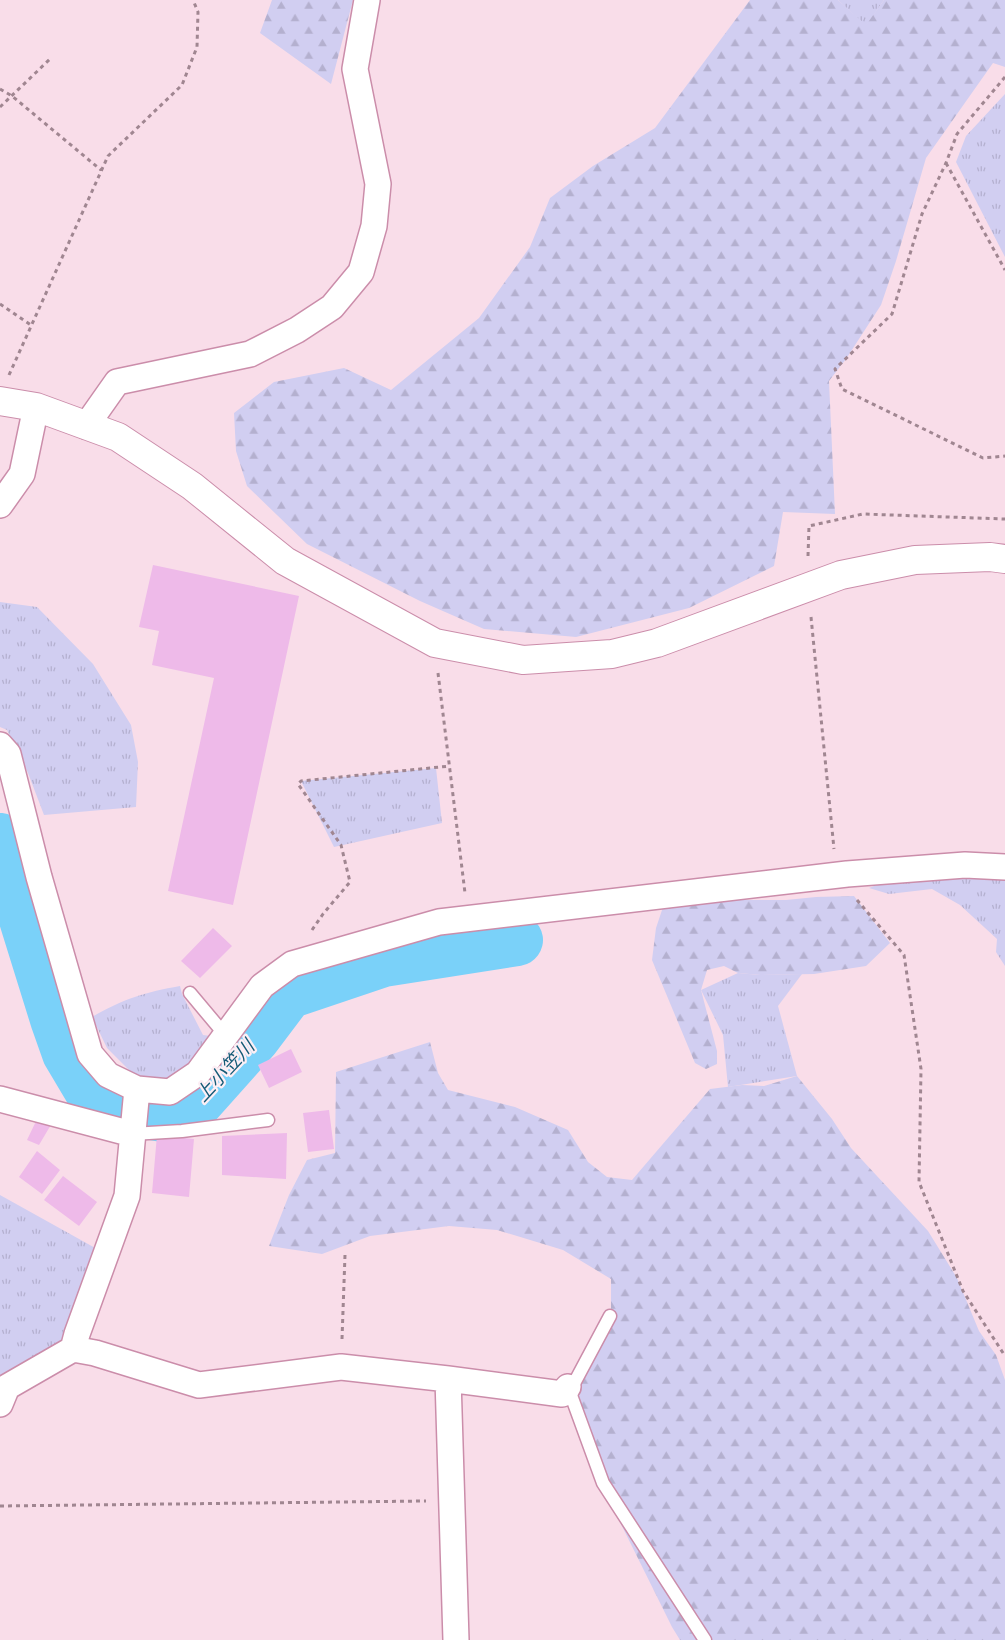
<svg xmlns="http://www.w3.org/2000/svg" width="1005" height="1640" font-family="Lato,'Noto Sans JP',sans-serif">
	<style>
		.grass { fill: url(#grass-tufts) }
		.forest { fill: url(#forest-firs) }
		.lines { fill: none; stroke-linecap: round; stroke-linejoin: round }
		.river { stroke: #7ad1f9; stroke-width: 52 }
		.building { fill: #eebae9 }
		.lane-casing { stroke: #cb8daa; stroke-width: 15 }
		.street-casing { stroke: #cb8daa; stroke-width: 28 }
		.secondary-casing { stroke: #cb8daa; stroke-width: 30 }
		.path { stroke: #a08691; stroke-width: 3; stroke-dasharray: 4 4; stroke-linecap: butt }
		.lane { stroke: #fff; stroke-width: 12 }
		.street { stroke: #fff; stroke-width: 25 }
		.secondary { stroke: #fff; stroke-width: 28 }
		.labels { text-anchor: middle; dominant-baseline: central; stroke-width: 4.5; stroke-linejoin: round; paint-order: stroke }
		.water-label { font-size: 19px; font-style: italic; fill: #155b77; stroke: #fdeff5 }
	</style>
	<defs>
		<pattern id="grass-tufts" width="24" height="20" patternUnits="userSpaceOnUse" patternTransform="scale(1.25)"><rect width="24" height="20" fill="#d1cef1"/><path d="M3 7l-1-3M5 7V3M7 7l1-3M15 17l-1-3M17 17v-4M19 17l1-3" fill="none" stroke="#b4b0cf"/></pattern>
		<pattern id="forest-firs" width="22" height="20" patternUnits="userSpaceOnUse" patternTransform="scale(1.25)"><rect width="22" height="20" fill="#d1cef1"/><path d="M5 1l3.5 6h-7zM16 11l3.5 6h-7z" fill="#b4b0cf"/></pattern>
	</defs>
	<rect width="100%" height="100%" fill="#f9dde9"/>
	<path class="grass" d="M838,0H884L866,26Z
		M1005,94V257L956,162L966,136Z
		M0,602L37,607L93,664L131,725L138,762L136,807L44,815L28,773L7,730L0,727Z
		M436,768L442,823L334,847L301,781Z
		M1005,867V966L996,952L997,939L960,905L932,889L889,894L869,888L906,874Z
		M738,973L760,975L802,974L778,1006L797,1076L728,1087L723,1035L701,990Z
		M180,986L182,994L203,1035L211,1036L192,1071L158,1080L137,1078L107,1048L92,1017C123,999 146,992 180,986Z
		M0,1195L106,1254L73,1349L0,1398Z"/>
	<path class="forest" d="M272,0H353L331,84L260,33Z
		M750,0H838L866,25L884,0H1005V67L993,63L926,158L896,261L881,305L846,359L829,381L835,514L783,512L774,566L689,608L576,637L484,629L420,601L307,544L247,486L236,451L234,413L274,382L344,368L391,390L479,318L530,247L550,198L593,166L655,128Z
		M854,896L890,943L866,966L814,974L760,975L738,973L724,966L707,970L701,990L717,1051V1064L706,1069L695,1063L652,960L656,928L663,907L712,900H786L816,897Z
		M430,1042L438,1073L448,1090L515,1107L568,1130L588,1162L607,1177L632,1180L710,1089L742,1085L764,1086L797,1076L832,1119L851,1148L928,1231L957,1278L979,1331L996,1355L1005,1380V1640H680L672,1627L615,1512L568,1387L611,1330V1279L563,1250L497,1230L449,1226L370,1236L322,1254L269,1246L289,1195L307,1160L335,1153L336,1072Z"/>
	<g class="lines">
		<path class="river" d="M0,839L56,1019L68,1053L90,1090L122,1109L168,1117L198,1101L254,1038L288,993L383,961L517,940"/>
	</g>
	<path class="building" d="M153,565L299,596L233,905L168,891L214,678L152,665L159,631L139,627Z
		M213,928L232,946L200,978L181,961Z
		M291,1049L302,1072L269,1088L258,1065Z
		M329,1110L334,1149L308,1152L303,1113Z
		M38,1117L52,1123L39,1145L27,1140Z
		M287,1133L286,1179L222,1175V1136Z
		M157,1135L194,1139L189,1197L152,1193Z
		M37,1151L60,1170L42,1194L19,1177Z
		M63,1176L97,1202L79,1226L44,1200Z"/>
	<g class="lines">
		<g class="lane-casing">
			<path id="lane" d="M190,993L226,1036
				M132,1134L182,1131L268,1120
				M568,1387L603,1483L705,1640
				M570,1391L610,1316"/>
		</g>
		<g class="street-casing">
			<path id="street" d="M86,426L117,382L250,354L297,330L332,307L361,272L374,226L378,184L355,69L367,0
				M0,505L22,474L36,407
				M0,745L8,754L39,877L90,1054L108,1075L137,1089L170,1092L198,1073L262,986L292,964L439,922L847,874L965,865L1005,867
				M137,1089L127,1196L77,1334L73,1349L95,1353L199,1385L341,1367L448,1379L562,1394L568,1387
				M0,1099L132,1134
				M448,1379L456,1640
				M0,1404L7,1387L73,1349"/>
		</g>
		<g class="secondary-casing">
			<path id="secondary" d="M0,401L36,407L118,437L192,486L285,561L435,643L523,660L612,654L657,643L841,575L915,560L990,557L1005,559"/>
		</g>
		<path class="path" d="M1005,77L957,134L946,163L922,214L892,314L835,369L842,389L983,458L1005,456
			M0,89L12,96L101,170
			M0,107L50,59
			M946,163L1005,270
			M0,304L31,325
			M9,375L108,156L182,85L197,47L198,12L193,0
			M808,556L809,526L863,514L1005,519
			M811,617L834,849
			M438,673L465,893
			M857,900L904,955L921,1069L919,1182L963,1291L1005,1356
			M312,930L323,914L350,882L341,845L298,784L301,781L450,766
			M342,1339L345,1255
			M0,1506L426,1501"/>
		<use href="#lane" class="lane"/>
		<use href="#street" class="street"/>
		<use href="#secondary" class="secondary"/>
	</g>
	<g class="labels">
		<g class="water-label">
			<text transform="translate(224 1070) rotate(-47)">上小笠川</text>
		</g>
	</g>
</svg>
